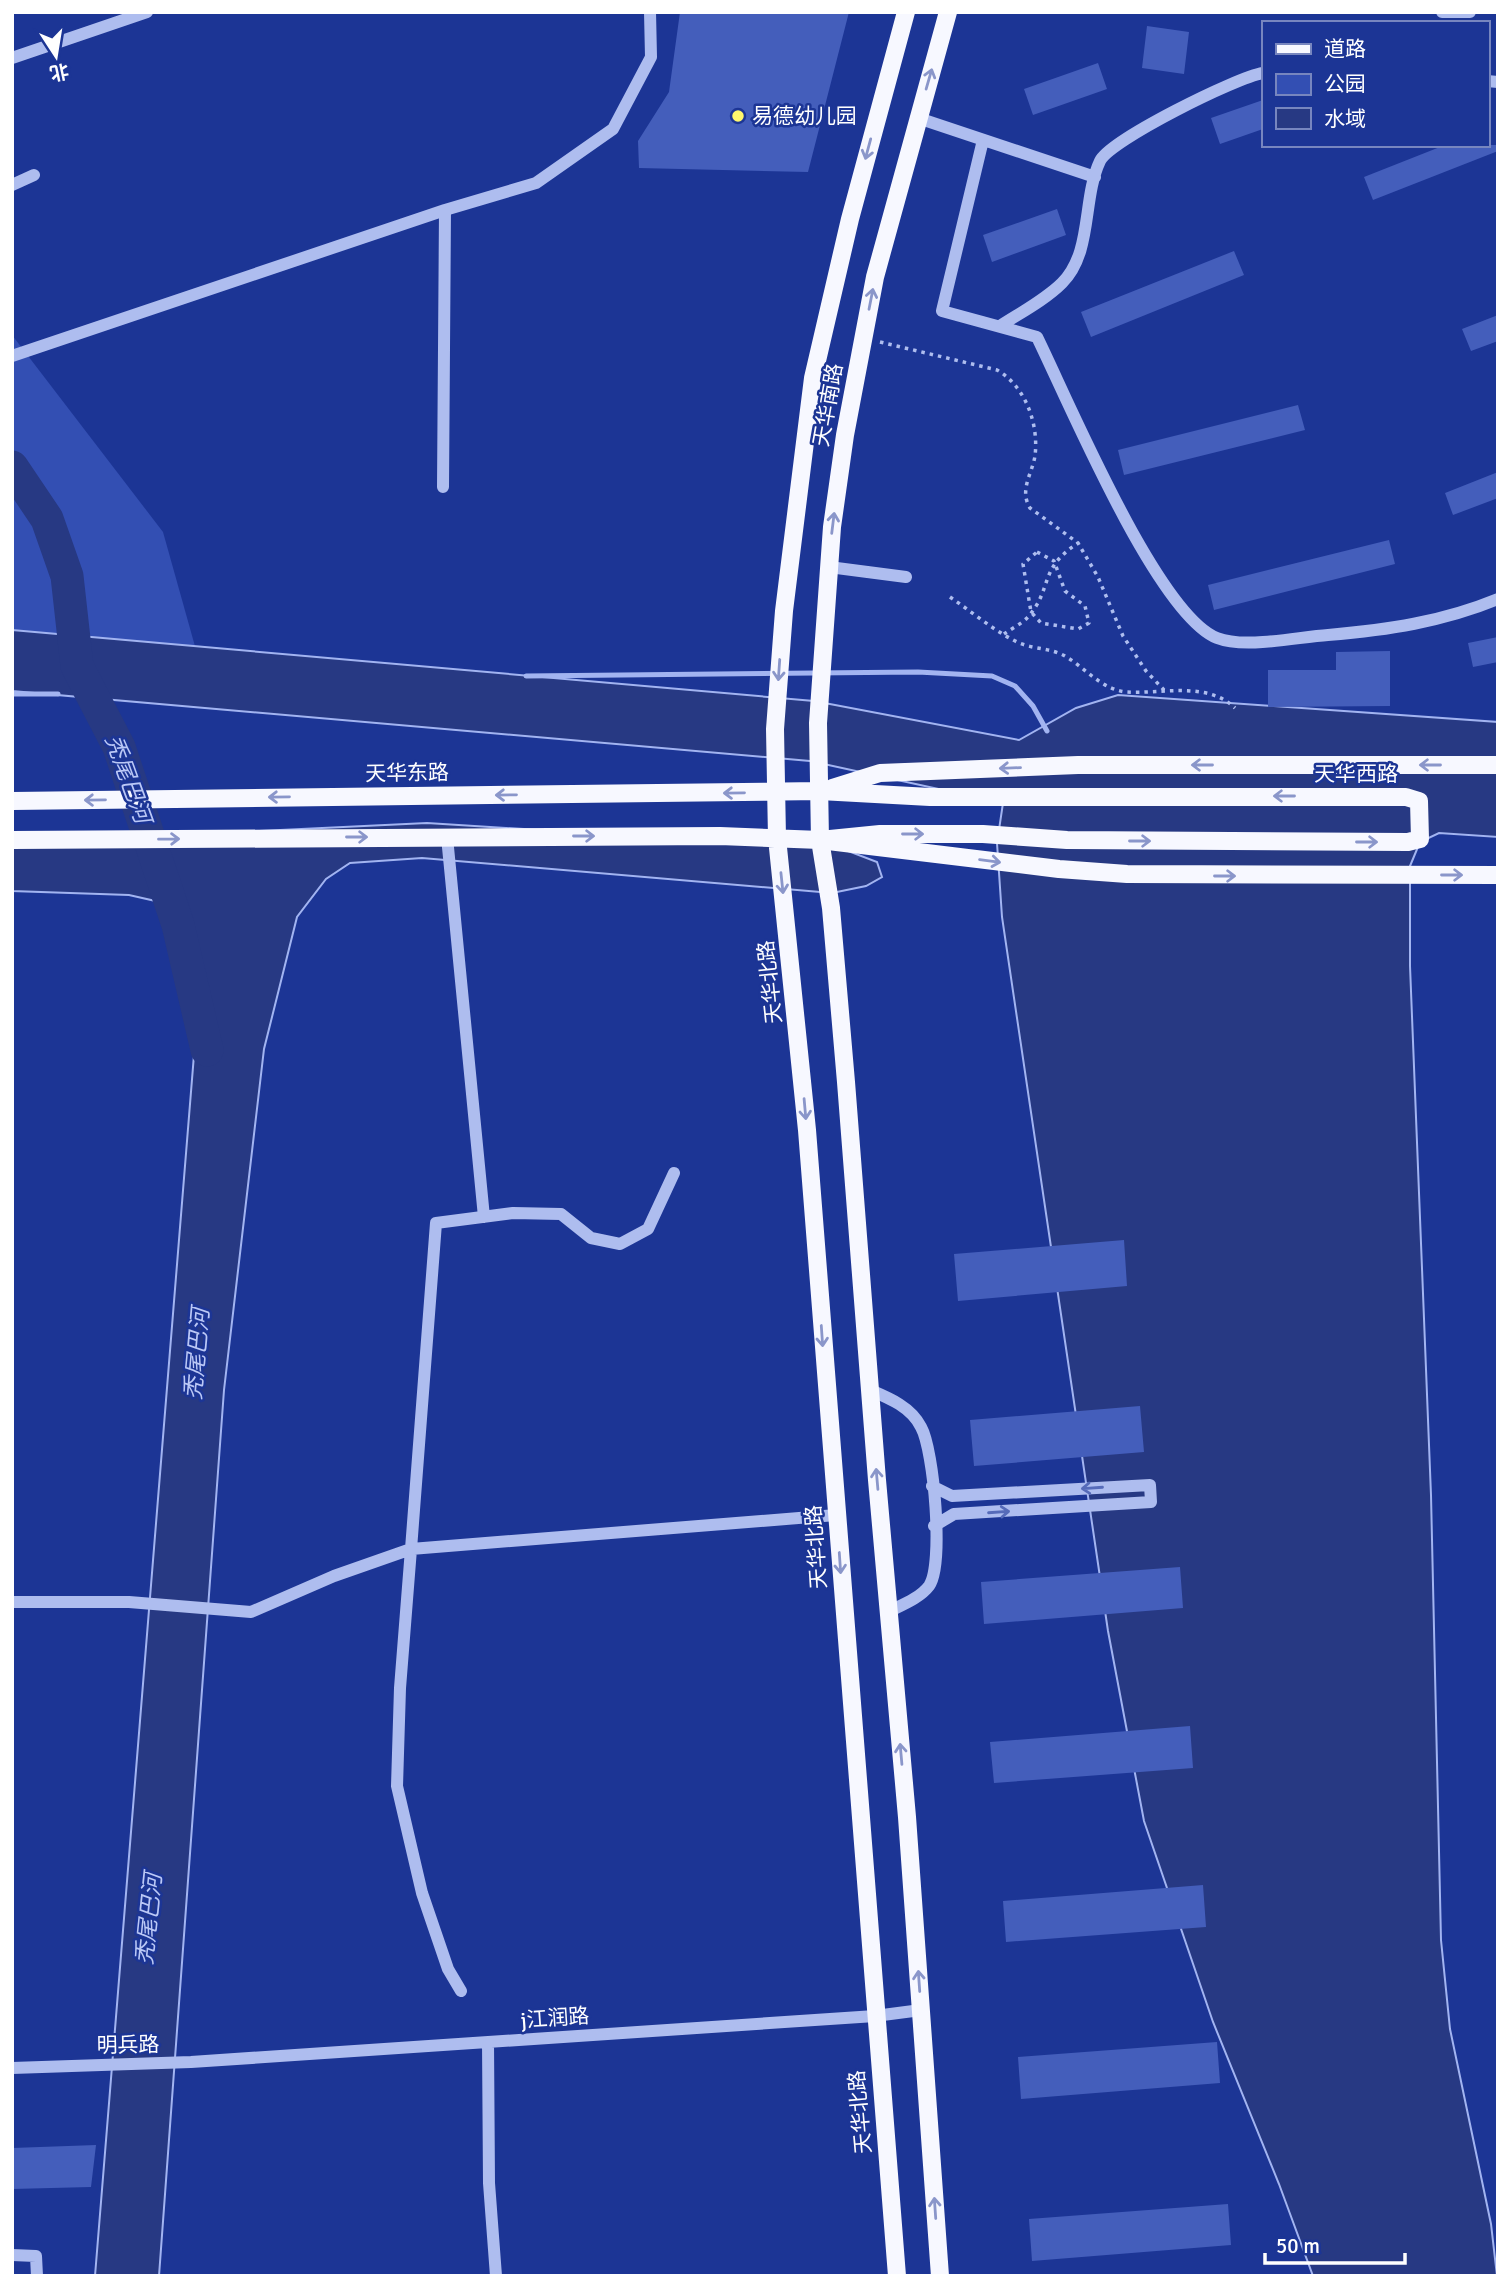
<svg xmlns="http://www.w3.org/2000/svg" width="1510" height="2288" font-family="Signika,'Noto Sans SC',sans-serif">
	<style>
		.green { fill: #334fb3 }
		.water { fill: #273983; stroke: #a2b4f1; stroke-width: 2 }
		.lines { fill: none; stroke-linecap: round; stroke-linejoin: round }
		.stream { stroke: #a2b4f1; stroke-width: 5 }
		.river { stroke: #273983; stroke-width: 33 }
		.building { fill: #445ebb }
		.path { stroke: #aebdef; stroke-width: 3.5; stroke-dasharray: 3.5 5; stroke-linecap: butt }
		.minor { stroke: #aebdef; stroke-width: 12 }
		.major { stroke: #f7f8ff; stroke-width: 18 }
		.oneway { stroke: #8a96ca }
		.oneway2 { stroke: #566bb9 }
		.poi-dot { fill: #fff76d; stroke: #1c3595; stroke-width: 2.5 }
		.labels { text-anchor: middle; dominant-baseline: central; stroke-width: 5; stroke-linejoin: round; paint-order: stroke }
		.poi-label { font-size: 21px; fill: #fff; stroke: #1c3595; text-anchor: start }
		.street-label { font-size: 21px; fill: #fff; stroke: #1c3595 }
		.water-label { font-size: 23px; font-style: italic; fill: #bbc8f6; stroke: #1c3595 }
	</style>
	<rect width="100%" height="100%" fill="#1c3595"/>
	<path class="green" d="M12,335L163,532L198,657L12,664Z"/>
	<path class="water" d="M12,630L814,701L1019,740L1076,708L1118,695L1498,722V837L1439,833L1420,842L1410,866V966L1431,1495L1441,1940L1450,2029L1491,2224L1497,2276H1313L1279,2184L1213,2022L1144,1821L1108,1631L1002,917L997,843L1003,803L810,761L12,691Z
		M427,823L843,849L877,862L882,877L866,886L832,893L422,858L350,863L326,879L297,917L264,1049L224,1390L159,2276H95L199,993C198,955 199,935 173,905L129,895L12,891V840L44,841Z"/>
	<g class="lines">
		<path class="stream" d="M526,676L918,672L992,676L1015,686L1033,706L1047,731
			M12,694H58"/>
		<path class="river" d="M12,467L47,519L67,576L77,666L119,747L178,925L207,1050"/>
	</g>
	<path class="building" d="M680,12H849L808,172L639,168L638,141L669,92Z
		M1147,26L1189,32L1184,74L1142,68Z
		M1098,63L1107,89L1033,115L1024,89Z
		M1263,100V129L1220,144L1211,118Z
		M1445,145H1498V151L1373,200L1364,177Z
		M1057,209L1066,235L992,262L983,235Z
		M1234,251L1244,275L1091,337L1081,312Z
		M1498,315V341L1471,351L1462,329Z
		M1298,405L1305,430L1124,475L1118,450Z
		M1498,472V498L1453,515L1445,493Z
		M1389,540L1395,564L1214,610L1208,585Z
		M1498,637V662L1473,667L1468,643Z
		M1390,651V706L1268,707V670H1336V652Z
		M1124,1240L1127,1286L958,1301L954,1254Z
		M1140,1406L1144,1452L974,1466L970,1420Z
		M1180,1567L1183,1608L984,1624L981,1582Z
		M1190,1726L1193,1768L994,1783L990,1742Z
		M1203,1885L1206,1927L1006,1942L1003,1901Z
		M1217,2042L1220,2083L1021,2099L1018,2057Z
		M96,2145L91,2187L12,2189V2148Z
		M1228,2204L1231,2245L1032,2261L1029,2219Z"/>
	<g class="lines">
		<path class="path" d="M880,342L997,370C1025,386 1039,423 1035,456C1032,474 1019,490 1030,508L1078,543L1098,577L1123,636L1146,671L1164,690
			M1037,552L1054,561L1065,591L1085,606L1089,623L1078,629L1041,623L1031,612L1023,564Z
			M950,597C972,612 993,630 1017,642C1032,649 1049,648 1063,655C1084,666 1101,690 1127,692C1162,694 1207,681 1235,708
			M1004,634C1011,629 1021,624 1027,618C1054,588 1037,570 1078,543"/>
		<path class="minor" d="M1442,12H1470
			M12,58L147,12
			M1487,81L1498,82
			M918,118L1095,177
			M983,140L942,311L1037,337C1068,400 1157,614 1217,638C1245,649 1297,637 1328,635C1387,630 1442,622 1498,599
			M12,185L34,175
			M1000,326C1020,313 1045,300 1062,283C1093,252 1082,199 1100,161C1110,140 1237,77 1263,73
			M12,356L445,210L536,183L613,129L651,57L650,12
			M443,487L445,210
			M829,567L906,577
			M447,837L484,1217
			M674,1173L648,1229L620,1244L591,1238L561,1214L513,1213L436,1223L411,1549L836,1515
			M870,1390C889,1398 911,1407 921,1427C934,1450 944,1565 929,1586C920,1598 902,1605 888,1612
			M932,1486L952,1496L1150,1485L1151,1502L954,1514L934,1526
			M12,1602H129L251,1612L334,1576L411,1549L400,1688L397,1786L422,1893L448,1969L461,1991
			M488,2042L489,2183L496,2276
			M12,2068L191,2062L875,2016L921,2010
			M12,2255L36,2256L37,2276"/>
		<path class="major" d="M832,788L880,773L1078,765H1498
			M12,801L820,791L930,797H1406L1419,801L1420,839L1408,842L1067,840L983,834H880L820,840
			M12,840L720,836L820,840L1059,869L1127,874L1498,875
			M897,2276L807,1130L777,838L775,729L784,611L813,378L850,219L906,12
			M940,2276L907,1817L877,1480L846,1082L831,908L820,840L818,723L832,527L845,435L875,277L948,12"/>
	</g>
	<defs><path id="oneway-shaft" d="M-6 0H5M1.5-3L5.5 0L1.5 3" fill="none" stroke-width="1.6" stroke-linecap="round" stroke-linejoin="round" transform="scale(1.75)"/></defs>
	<g class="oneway">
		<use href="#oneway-shaft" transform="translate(929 79) rotate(-74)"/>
		<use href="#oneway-shaft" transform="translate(868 149) rotate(105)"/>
		<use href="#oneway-shaft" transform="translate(871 299) rotate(-79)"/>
		<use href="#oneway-shaft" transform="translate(833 523) rotate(-83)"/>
		<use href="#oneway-shaft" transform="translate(779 670) rotate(94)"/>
		<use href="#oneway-shaft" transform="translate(1202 765) rotate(180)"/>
		<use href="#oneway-shaft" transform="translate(1430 765) rotate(180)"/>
		<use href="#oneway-shaft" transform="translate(1010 768) rotate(178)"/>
		<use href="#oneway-shaft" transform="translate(734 793) rotate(179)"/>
		<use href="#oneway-shaft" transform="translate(506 795) rotate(179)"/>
		<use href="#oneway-shaft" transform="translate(1284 796) rotate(-180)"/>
		<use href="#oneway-shaft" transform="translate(279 797) rotate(179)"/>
		<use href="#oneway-shaft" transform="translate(95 800) rotate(179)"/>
		<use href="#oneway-shaft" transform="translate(913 834)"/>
		<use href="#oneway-shaft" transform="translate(584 836)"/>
		<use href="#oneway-shaft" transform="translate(357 837)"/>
		<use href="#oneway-shaft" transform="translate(169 839) rotate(-1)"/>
		<use href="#oneway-shaft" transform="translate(1140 841)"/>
		<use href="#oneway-shaft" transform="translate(1367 842)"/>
		<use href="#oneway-shaft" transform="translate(990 861) rotate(7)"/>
		<use href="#oneway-shaft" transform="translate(1452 875)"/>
		<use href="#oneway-shaft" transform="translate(1225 876)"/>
		<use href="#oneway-shaft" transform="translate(782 883) rotate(84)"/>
		<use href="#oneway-shaft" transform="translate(805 1109) rotate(85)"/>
		<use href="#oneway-shaft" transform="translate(822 1336) rotate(86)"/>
		<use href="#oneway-shaft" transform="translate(877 1479) rotate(-95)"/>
		<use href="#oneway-shaft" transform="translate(840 1563) rotate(86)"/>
		<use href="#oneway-shaft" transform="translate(901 1754) rotate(-95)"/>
		<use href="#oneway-shaft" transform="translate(919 1981) rotate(-94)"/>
		<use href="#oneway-shaft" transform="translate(935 2208) rotate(-94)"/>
	</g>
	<g class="oneway2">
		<use href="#oneway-shaft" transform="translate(1092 1488) rotate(176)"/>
		<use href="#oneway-shaft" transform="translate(999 1512) rotate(-4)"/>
	</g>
	<circle class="poi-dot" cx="738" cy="116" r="7"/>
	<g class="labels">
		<g class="poi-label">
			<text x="752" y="116">易德幼儿园</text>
		</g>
		<g class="street-label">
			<text transform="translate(828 405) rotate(-80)">天华南路</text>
			<text transform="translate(407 773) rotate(-1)">天华东路</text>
			<text x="1356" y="774">天华西路</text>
			<text transform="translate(770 982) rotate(-96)">天华北路</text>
			<text transform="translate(816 1547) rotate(-94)">天华北路</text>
			<text transform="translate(555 2018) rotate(-4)">j江润路</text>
			<text transform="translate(128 2045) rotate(-1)">明兵路</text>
			<text transform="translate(860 2112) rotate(-95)">天华北路</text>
		</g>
		<g class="water-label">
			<text transform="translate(128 779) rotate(70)">秃尾巴河</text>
			<text transform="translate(197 1354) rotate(-85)">秃尾巴河</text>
			<text transform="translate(149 1919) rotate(-84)">秃尾巴河</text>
		</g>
	</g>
	<rect width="1510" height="2288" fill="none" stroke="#ffffff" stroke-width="28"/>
	<rect x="1262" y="21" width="228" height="126" fill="#1c3595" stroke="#7786bf" stroke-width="2"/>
	<rect x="1276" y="44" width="35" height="10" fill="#f7f8ff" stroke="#7786bf" stroke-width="2"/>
	<text x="1324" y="56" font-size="21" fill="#ffffff">道路</text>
	<rect x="1276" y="74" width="35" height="21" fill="#334fb3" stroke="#7786bf" stroke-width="2"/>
	<text x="1324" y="91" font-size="21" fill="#ffffff">公园</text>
	<rect x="1276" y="108" width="35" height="21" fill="#273983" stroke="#7786bf" stroke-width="2"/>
	<text x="1324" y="126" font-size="21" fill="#ffffff">水域</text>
	<g transform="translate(56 56) rotate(168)" stroke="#1c3595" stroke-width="5" paint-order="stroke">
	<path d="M0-5L12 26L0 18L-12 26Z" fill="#ffffff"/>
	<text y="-10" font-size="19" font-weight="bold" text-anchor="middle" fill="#ffffff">北</text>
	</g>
	<path d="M1265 2253v10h140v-10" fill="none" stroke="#ffffff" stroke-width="3.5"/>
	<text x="1276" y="2253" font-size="21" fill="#ffffff" stroke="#1c3595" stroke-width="5" paint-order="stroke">50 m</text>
</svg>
